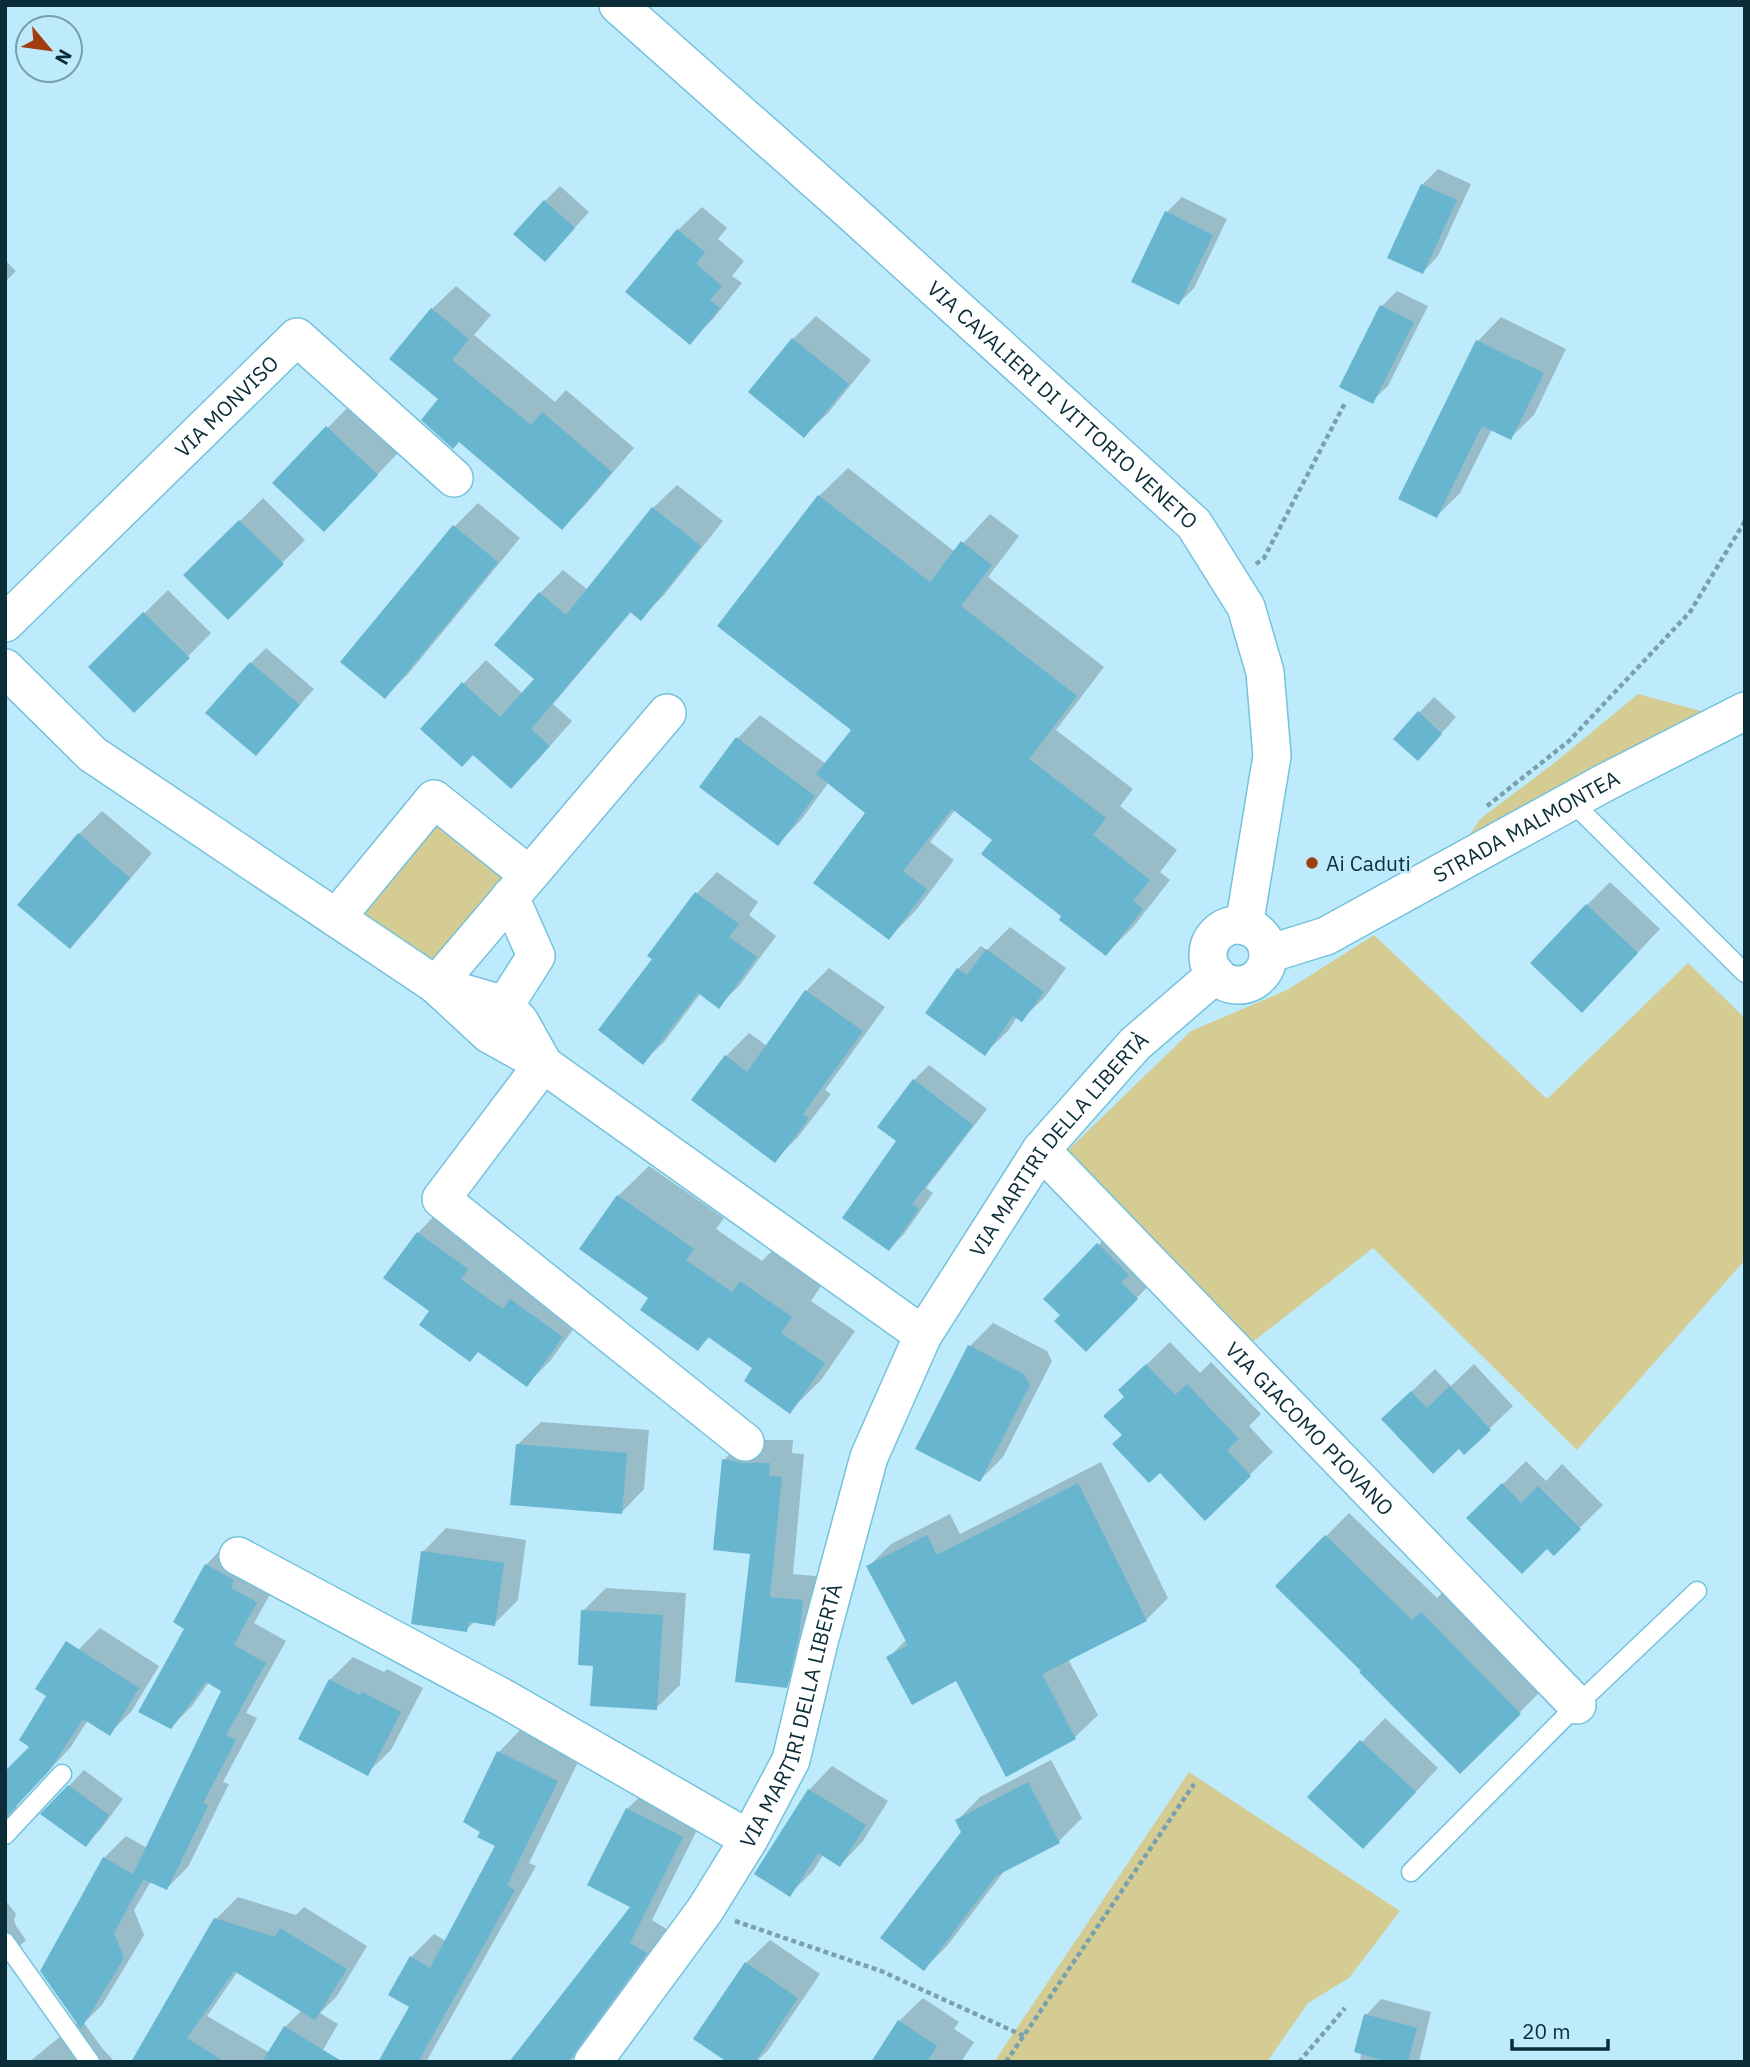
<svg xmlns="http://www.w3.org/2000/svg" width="1750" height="2067" font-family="'IBM Plex Sans',sans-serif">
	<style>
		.green { fill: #d4cc93 }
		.shadow { fill: #0003; fill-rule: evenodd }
		.building { fill: #68b5cf }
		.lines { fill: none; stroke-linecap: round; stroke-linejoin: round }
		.lane-casing { stroke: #75c2dc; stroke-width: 21 }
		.street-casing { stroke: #75c2dc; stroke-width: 40 }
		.path { stroke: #78a1af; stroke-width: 4.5; stroke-dasharray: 5 3.5; stroke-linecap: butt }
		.lane { stroke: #fff; stroke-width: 18 }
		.street { stroke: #fff; stroke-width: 37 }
		.poi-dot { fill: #a23e0d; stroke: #beebfb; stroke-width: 2.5 }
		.labels { text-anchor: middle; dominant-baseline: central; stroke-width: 5; stroke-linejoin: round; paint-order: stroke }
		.street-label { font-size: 21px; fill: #0b2d38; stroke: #beebfb }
		.poi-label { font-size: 21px; fill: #0b2d38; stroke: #beebfb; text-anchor: start }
	</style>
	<rect width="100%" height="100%" fill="#beebfb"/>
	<path class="green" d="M1638,694L1712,714L1467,839L1480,819L1558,760Z
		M434,799L529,875L436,985L336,918Z
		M1374,935L1547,1099L1688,963L1745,1018V1260L1577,1450L1373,1248L1250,1344L1064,1154L1191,1031L1287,990Z
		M1189,1772L1400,1911L1349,1978L1308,2003L1267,2062H994Z"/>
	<path class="shadow" d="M1438,169L1471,184L1438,256L1423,272L1389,257L1422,185Z
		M560,186L589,212L560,244L545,201Z
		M1182,197L1227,219L1194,288L1179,303L1166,213Z
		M702,207L727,228L718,239L744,261L732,276L742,283L713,319L690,342L628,292L678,230Z
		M5,260L16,271L5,282Z
		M456,286L491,315L474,335L555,402L566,390L634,448L585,505L562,528L440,399L392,359L432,309Z
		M1397,291L1428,306L1388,386L1372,401L1382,306Z
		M816,316L871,360L828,413L804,436L793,339Z
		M1501,317L1566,349L1534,415L1510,438L1492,429L1460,493L1437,516L1401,498L1478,341Z
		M351,404L400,451L347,506L274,483Z
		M848,468L955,552L990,514L1019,536L988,577L1104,667L1056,730L1133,789L1120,806L1177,850L1160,872L1170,880L1134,926L1106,954L1064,916L994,840L955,810L930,842L954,860L917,909L889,938L867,812L829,782L801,820L778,844L737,739L760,715L826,764L853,730L819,496Z
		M677,485L723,521L664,595L641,618L632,611L553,704L572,721L534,764L463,684L486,660L523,694L537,679L540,593L563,570L588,590L653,508Z
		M263,498L305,540L228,617L186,575Z
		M478,503L520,538L408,674L385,697L343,662L455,526Z
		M168,590L211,633L134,711L90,667Z
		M266,648L314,689L256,754L251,663Z
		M1434,697L1456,717L1433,743L1419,713Z
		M102,811L152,853L93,923L70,947L79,834Z
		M717,872L758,902L749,915L776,936L739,986L718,1006L701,993L664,1042L643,1062L655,959L650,955L697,893Z
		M1610,882L1660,929L1605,987L1587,905Z
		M1010,927L1066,968L1045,997L1021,1020L1017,1017L1008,1031L984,1054L958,969L981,946L987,950Z
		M829,968L885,1007L825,1090L831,1094L798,1137L775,1160L726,1056L749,1033L767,1046L806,991Z
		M929,1065L987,1109L926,1188L933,1193L904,1234L889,1249L898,1141L914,1080Z
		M649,1166L724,1218L716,1229L762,1261L772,1251L821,1286L811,1301L855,1331L821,1380L790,1411L754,1368L710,1337L698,1348L651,1298L618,1196Z
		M441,1209L585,1313L550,1361L526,1385L432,1311L418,1233Z
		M1122,1221L1160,1274L1086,1350L1062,1315L1045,1299Z
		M993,1323L1047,1351L1052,1361L1003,1457L980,1480L970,1346Z
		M1170,1342L1200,1373L1211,1362L1261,1414L1249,1426L1273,1452L1205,1518L1124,1435L1125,1396L1144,1367Z
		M1474,1364L1513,1406L1464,1453L1407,1396L1435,1369L1451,1386Z
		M541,1422L649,1430L644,1489L621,1513L517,1445Z
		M747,1436L767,1440H793L792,1453L804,1454L793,1574L826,1577L809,1662L786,1686L752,1552L724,1460Z
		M1526,1461L1546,1481L1562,1464L1603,1505L1554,1553L1547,1546L1469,1518Z
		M1101,1462L1168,1598L1146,1620L1068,1659L1098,1715L1075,1737L1007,1774L957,1679L888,1658L907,1639L869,1566L891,1544L950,1514L960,1534Z
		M1349,1513L1437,1598L1445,1590L1543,1689L1460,1772L1363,1671L1277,1586Z
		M446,1528L526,1540L518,1600L494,1624L475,1621L466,1630L423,1552Z
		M227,1543L278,1580L254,1623L286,1641L246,1713L257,1718L223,1782L229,1784L188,1867L167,1888L151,1881L134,1910L144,1935L102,2005L84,2023L102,2048L115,2062H29L78,2022L42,1971L104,1858L126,1836L147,1848L223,1690L209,1682L192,1706L171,1727L186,1628L206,1565Z
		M606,1588L686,1593L680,1685L656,1708L595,1664L583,1611Z
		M100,1628L159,1666L131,1712L110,1733L88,1720L70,1748L17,1804L15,1815L5,1824V1774L32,1747L21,1739L79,1649Z
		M353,1657L384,1672L387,1669L423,1688L391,1750L367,1773L330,1680Z
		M1385,1718L1438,1768L1386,1824L1309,1797Z
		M521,1729L580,1758L529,1863L536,1866L426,2062H380L411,2006V1957L434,1934L446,1941L498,1845L499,1752Z
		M1051,1760L1082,1818L1059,1841L1005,1870L947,1946L924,1969L963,1832L957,1821L980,1797Z
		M832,1766L888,1801L863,1841L840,1865L823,1855L813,1871L789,1895L809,1790Z
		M84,1770L123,1799L101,1829L86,1844L69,1786Z
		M650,1787L705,1814L652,1920L668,1930L597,2029L570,2062H512L633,1906L627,1809Z
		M238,1897L296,1915L304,1907L367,1946L337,1996L320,2013L338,2024L316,2062H133L216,1919ZM238,1971L302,2010L285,2027L270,2053L207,2016Z
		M5,1900L16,1914L14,1920L16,1926L26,1940L5,1960Z
		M770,1940L820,1974L769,2049L756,2062H731L696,2038L746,1963Z
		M923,1998L959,2022L954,2029L974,2042L961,2062H873L899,2021Z
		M1381,1999L1431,2012L1419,2062H1360L1366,2015Z"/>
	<path class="building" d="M1421,184L1457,200L1423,274L1387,258Z
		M544,200L575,228L545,262L513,234Z
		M1165,211L1213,235L1179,305L1131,282Z
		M677,229L705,252L696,264L722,286L710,300L720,308L690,345L625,292Z
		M1380,305L1414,322L1373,404L1339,387Z
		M431,308L469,339L452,360L531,425L542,412L612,472L562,530L459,442L453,449L421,420L438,399L389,359Z
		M792,338L849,384L804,438L748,392Z
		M1476,340L1544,373L1511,440L1482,426L1437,518L1398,499Z
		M326,426L378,475L324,532L272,483Z
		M818,495L930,582L961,541L992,565L961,606L1077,696L1029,759L1106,818L1093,835L1150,880L1133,901L1143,909L1106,956L1059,920L1061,916L981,854L992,840L952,809L903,871L927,889L889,940L813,883L865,813L816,774L851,730L717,626Z
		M652,507L701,546L641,621L630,612L531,729L550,746L511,789L473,755L462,767L420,729L462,682L500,717L534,679L494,645L539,592L566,615Z
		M239,520L284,564L228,620L183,575Z
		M453,525L498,562L385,699L340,662Z
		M143,612L190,658L134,713L88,667Z
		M250,662L300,705L256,756L205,713Z
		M1418,711L1442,734L1418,761L1393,739Z
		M736,737L815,796L778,846L699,787Z
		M78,833L130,878L70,949L17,905Z
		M695,892L739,924L729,937L757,957L719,1009L698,993L643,1065L598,1030L652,959L647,956Z
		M1586,904L1638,953L1582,1013L1530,963Z
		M986,949L1044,992L1022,1022L1013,1016L985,1056L925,1013L957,968L967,975Z
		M805,990L863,1031L803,1114L809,1118L775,1163L691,1100L725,1055L747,1072Z
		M913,1079L973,1125L912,1204L919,1209L889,1251L842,1218L896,1141L877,1127Z
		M617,1195L694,1249L686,1260L732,1292L740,1281L792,1317L781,1333L825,1363L790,1414L744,1381L752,1368L708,1337L698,1351L640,1310L648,1298L579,1249Z
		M417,1232L468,1269L461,1279L503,1309L510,1299L563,1337L527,1387L478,1352L470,1362L419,1325L429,1311L383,1278Z
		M1097,1243L1129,1275L1121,1282L1138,1299L1086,1352L1054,1321L1060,1315L1043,1299Z
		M968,1345L1024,1374L1030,1385L980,1482L915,1449Z
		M1146,1364L1175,1395L1187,1384L1239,1439L1227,1450L1251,1476L1205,1521L1160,1473L1149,1483L1112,1444L1122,1435L1103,1416L1124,1397L1118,1390Z
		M1450,1386L1491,1430L1464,1455L1459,1449L1433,1474L1381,1419L1411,1391L1427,1408Z
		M516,1444L627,1453L622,1514L510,1505Z
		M722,1459L743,1463H770L769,1476L782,1477L770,1597L803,1600L799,1635L787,1688L735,1682L750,1554L713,1550Z
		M1078,1483L1147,1621L1042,1674L1076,1739L1006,1777L956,1681L912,1705L886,1657L908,1645L866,1566L927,1535L937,1555Z
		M1502,1483L1521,1503L1538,1486L1581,1529L1554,1556L1547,1549L1522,1574L1466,1518Z
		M1325,1535L1412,1620L1421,1612L1521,1714L1460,1774L1359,1672L1361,1671L1275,1586Z
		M421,1551L504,1563L495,1626L469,1622L467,1632L411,1624Z
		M205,1564L234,1580L231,1588L257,1602L234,1645L266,1663L226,1735L236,1740L203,1803L208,1806L167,1890L138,1877L143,1880L114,1933L124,1958L81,2029L40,1971L103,1857L133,1874L221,1691L206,1682L171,1729L138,1712L184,1629L173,1622Z
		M581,1610L663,1615L657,1710L590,1706L593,1666L578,1665Z
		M66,1641L139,1688L110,1736L83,1719L49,1771L5,1818V1771L29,1747L19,1740L46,1696L35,1689Z
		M329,1679L360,1695L362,1692L401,1712L368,1776L298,1739Z
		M1360,1740L1416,1792L1363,1849L1307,1797Z
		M497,1751L558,1781L507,1885L515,1890L418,2062H378L409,2007L388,1995L410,1956L430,1968L495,1846L477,1837L480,1832L463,1822Z
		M1028,1782L1060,1843L996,1876L924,1971L880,1938L961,1832L955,1820Z
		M68,1785L109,1815L86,1847L40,1814Z
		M808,1789L866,1825L840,1867L818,1853L790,1897L754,1874Z
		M626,1808L683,1837L630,1943L647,1953L568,2062H509L630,1907L587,1885Z
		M214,1918L275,1937L280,1928L347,1969L315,2020L234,1971L187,2038L225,2062H131Z
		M745,1962L798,1998L755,2062H727L693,2039Z
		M1364,2014L1417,2028L1408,2062H1388L1354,2052Z
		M898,2020L937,2046L927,2062H871Z
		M284,2026L343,2062H262Z"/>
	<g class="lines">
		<g class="lane-casing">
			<path id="lane" d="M1571,801L1745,973
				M5,1835L62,1774
				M1411,1872L1577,1705L1697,1591
				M5,1942L90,2062"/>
		</g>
		<g class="street-casing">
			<g id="street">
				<path id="s1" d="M618,5L850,211L1194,524L1246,607L1265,672L1272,756L1244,926"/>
				<path id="s2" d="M5,623L297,337L454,478"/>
				<path d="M5,668L92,754L436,985L489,1034L543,1064L923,1335"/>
				<path d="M336,918L434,799L529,875"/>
				<circle cx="1238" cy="955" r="30"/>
				<path id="s3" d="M1268,954L1326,936L1604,783L1745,711"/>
				<path d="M436,985L667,713"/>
				<path d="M443,987L505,1005L520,1022L543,1063"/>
				<path d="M505,1005L536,956L510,897"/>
				<path d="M543,1064L441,1199L745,1442"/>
				<path id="s4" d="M1041,1150L1577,1705"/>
				<path d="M238,1556L507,1700L749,1839"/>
				<path id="s5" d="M593,2062L705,1910L749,1839L791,1760L819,1642L869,1457L923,1335L1041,1150L1135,1044L1216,974"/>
			</g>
		</g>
		<path class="path" d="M1256,564L1264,558L1345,403
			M1487,806L1569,741L1690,612L1745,521
			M735,1921L881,1971L1024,2036
			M1006,2062L1194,1784
			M1299,2062L1345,2008"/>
		<use href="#lane" class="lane"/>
		<use href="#street" class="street"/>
	</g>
	<circle class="poi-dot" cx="1312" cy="863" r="7"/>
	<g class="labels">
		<g class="street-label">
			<text stroke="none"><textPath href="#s1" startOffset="598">VIA CAVALIERI DI VITTORIO VENETO</textPath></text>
			<text stroke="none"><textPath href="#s2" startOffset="310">VIA MONVISO</textPath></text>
			<text stroke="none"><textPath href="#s3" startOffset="289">STRADA MALMONTEA</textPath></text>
			<text stroke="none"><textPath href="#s5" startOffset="1043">VIA MARTIRI DELLA LIBERTÀ</textPath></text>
			<text stroke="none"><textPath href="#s4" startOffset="387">VIA GIACOMO PIOVANO</textPath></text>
			<text stroke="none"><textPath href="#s5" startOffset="404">VIA MARTIRI DELLA LIBERTÀ</textPath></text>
		</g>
		<g class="poi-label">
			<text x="1326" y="863">Ai Caduti</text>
		</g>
	</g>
	<rect width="1750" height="2067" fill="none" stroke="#0b2d38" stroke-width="14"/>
	<g transform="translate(49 49) rotate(119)"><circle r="33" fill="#beebfb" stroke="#769fad" stroke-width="2"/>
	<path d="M0-5L12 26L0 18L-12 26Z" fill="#a23e0d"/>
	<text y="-10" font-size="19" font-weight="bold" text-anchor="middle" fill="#0b2d38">N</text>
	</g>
	<path d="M1512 2039v10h96v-10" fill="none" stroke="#0b2d38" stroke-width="3.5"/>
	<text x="1522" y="2039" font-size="21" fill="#0b2d38" stroke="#beebfb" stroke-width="5" paint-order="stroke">20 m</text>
</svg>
